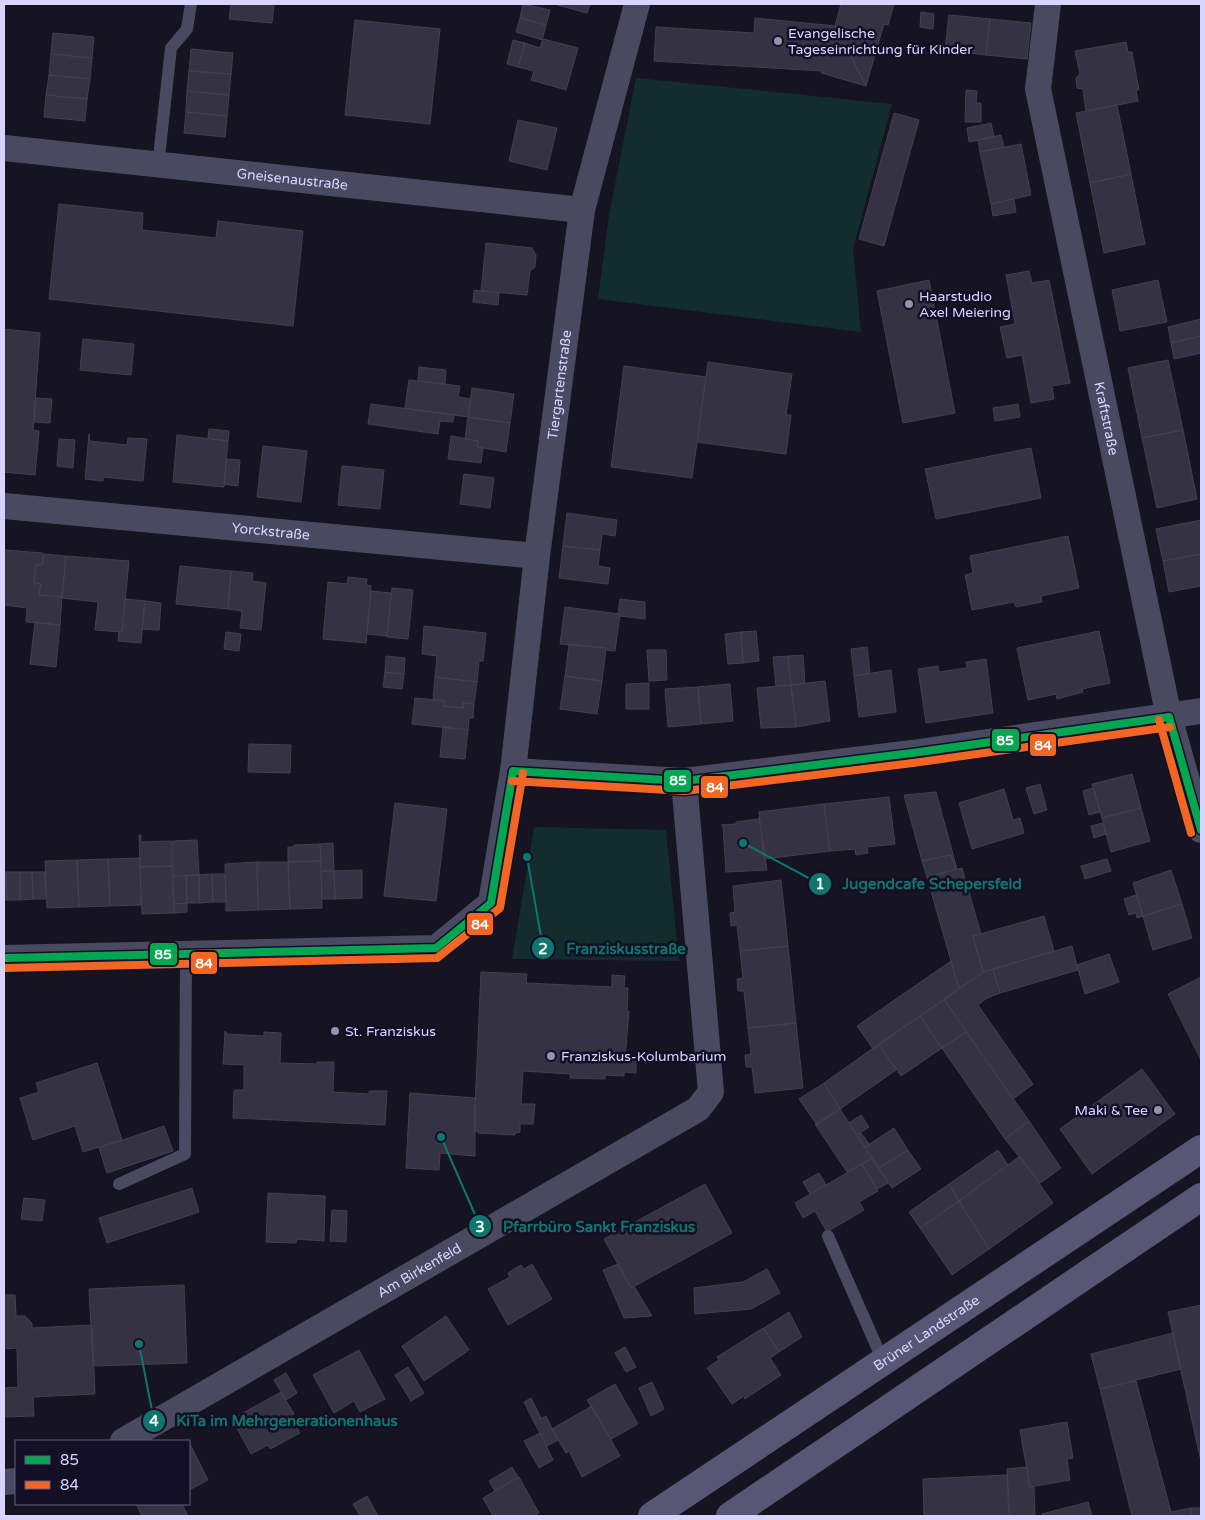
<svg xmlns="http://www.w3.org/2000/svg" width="1205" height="1520" font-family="'Varela Round',sans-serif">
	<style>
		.green { fill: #132c2d }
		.building { fill: #343243; stroke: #433f54 }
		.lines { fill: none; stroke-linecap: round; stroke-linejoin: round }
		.lane { stroke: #4a4962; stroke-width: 12 }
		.street { stroke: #4a4962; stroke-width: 26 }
		.secondary { stroke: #575674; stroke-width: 28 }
		.bus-1-casing { stroke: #130f26; stroke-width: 11 }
		.bus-2-casing { stroke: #130f26; stroke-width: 11 }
		.bus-1 { stroke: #00a651; stroke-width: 8 }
		.bus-2 { stroke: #f26522; stroke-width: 8 }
		.poi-dot { fill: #9591b1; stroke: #130f26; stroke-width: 2 }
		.labels { text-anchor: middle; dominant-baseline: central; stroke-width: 5; stroke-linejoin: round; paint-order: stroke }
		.poi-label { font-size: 14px; fill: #d9d4ff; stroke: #130f26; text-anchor: start }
		.street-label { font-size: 14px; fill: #d9d4ff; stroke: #130f26 }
		.leader { fill: none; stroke: #0f766e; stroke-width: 2 }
		.callout-dot { fill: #0f766e; stroke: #130f26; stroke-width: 2 }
		.mark-label { font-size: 15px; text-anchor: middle; font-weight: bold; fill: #fff }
		.callout-label { font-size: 15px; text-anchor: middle; font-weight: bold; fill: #0f766e; stroke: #130f26; stroke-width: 5; stroke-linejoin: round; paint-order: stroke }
		.line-badge { stroke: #130f26; stroke-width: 2 }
		.badge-label { font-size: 14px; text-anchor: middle; font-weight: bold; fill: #fff }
	</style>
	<rect width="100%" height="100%" fill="#161421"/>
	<path class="green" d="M636,78L892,104L853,249L861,332L598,299L609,215Z
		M534,827L666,830L679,961L512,959Z"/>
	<path class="building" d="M231,4H274L272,23L229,19Z
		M523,4L550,10L546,25L520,18Z
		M554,4H590L587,13Z
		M841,4H894L888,25L884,24L866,86L835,26Z
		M921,12L934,14L933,29L920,27Z
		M949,15L990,19L986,55L945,50Z
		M520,18L546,25L542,40L516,32Z
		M755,18L835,26L866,86L821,73L822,71L654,61L656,27L754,33Z
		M990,19L1031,23L1027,59L986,55Z
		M355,20L440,29L430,124L345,115Z
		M53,33L94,37L92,58L51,54Z
		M543,39L578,48L566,90L531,80L534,71L518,67L525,43L540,48Z
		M513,40L525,43L518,67L507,64Z
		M1126,42L1128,52H1132L1139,90H1136L1138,101L1086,111L1083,89L1077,88L1076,78L1080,74L1075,51Z
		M191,49L233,53L231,74L189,71Z
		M51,54L92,58L90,79L49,75Z
		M189,71L231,74L229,95L187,91Z
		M49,75L90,79L87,99L46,95Z
		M966,90L977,91L976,103H981V122H965Z
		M187,91L229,95L227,116L186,112Z
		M46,95L87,99L85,121L44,117Z
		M1117,105L1131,174L1090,183L1076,113Z
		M186,112L227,116L225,137L184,133Z
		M894,113L919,120L884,246L859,239Z
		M518,120L557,128L547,170L509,161Z
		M991,123L994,137L969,142L967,128Z
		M1001,135L1004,147L980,152L978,140Z
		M1021,144L1031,195L991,204L980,152Z
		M1131,174L1145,244L1104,253L1090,183Z
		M1014,199L1016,212L993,216L991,204Z
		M59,204L143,213L142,230L216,238L218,221L303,231L293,326L49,299Z
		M486,243L532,248L536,255L535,267L530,271L527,295L481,291Z
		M1029,271L1032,283L1049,280L1070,383L1052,386L1054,399L1031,403L1022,355L1007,358L1000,327L1015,324L1006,275Z
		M929,280L955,413L903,423L877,291Z
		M1158,280L1167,322L1120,331L1112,290Z
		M474,290L499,293L498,305L473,302Z
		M1201,319V336L1171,343L1168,327Z
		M4,329L40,333L33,430L39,431L35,475L4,472Z
		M1201,336V353L1174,359L1171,343Z
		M83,339L134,344L131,375L80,370Z
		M1168,360L1183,430L1142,438L1128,368Z
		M708,362L792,374L786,415H791L786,454L697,442Z
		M624,366L706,377L692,478L611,467Z
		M419,367L446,370L445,384L418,381Z
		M409,380L460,386L458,397L471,399L468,417L405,408Z
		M472,388L514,394L510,423L468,417Z
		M36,398L52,399L50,423L34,422Z
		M371,404L454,415L453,422L440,421L438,434L368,424Z
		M1018,404L1020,417L995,421L993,408Z
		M468,417L510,423L506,452L477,447L478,441L465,439Z
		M209,429L229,431L228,441L208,438Z
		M1183,430L1197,499L1157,508L1142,438Z
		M89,434L90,441L127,445L128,438L147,439L143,481L103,477V481L85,479Z
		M177,435L228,441L224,487L173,482Z
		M451,436L478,441L477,447L483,448L481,463L448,459Z
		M59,439L75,440L73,468L57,466Z
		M263,446L307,451L301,502L257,497Z
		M1031,448L1041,498L936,519L925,469Z
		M226,459L240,460L238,486L224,484Z
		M342,466L384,470L380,509L338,505Z
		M464,474L494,478L490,508L460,504Z
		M567,513L617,520L615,536L602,534L600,550L563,546Z
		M1201,520V554L1163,561L1156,529Z
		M1068,536L1079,588L1041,596L1042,602L1031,604L1016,607L1014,602L972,610L965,575L973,573L970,556Z
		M563,546L600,550L598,566L610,568L608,584L559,578Z
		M4,550L43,553L42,565H36L34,583L41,584L39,595L62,597L60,625L26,622L27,608L4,605Z
		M44,554L66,556L62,597L39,595L41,584L34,583L36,565H42Z
		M1201,554V586L1169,592L1163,561Z
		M66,556L129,561L122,632L95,630L98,602L62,598Z
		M180,566L231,571L228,609L176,604Z
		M231,571L253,573L252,581L266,583L261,630L240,628L242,611L228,609Z
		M348,577L367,579L366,585L371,586L366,643L323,639L328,582L347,584Z
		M392,588L413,590L408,639L387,637Z
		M371,591L391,593L387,636L367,634Z
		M125,599L145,601L141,643L118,641L119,632H122Z
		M620,599L645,602V619L620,616L618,614Z
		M145,601L161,603L159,630L142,629Z
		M565,607L620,614L615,651L606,650V648L560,644Z
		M35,622L60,625L56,667L30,664Z
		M424,626L486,633L483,661H479L477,682L435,677L437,656L422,654Z
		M756,631L759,661L743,663L741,632Z
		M1099,631L1110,683L1082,689L1083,692L1057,699L1056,694L1028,700L1017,648Z
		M226,632L241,634L239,651L224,649Z
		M741,632L743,663L728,664L725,634Z
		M569,644L606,648L602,681L565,676Z
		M867,647L870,673L854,676L851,649Z
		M647,650H666L667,680L649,681Z
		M803,655L805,684L791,685L788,656Z
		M386,656L405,658L404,674L385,672Z
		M788,656L791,685L776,686L773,657Z
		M986,659L993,713L926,723L918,669L938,666L939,672L967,668L966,662Z
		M891,670L896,712L859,717L854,676Z
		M385,672L404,674L402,689L383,687Z
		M565,676L602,681L597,714L560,709Z
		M435,677L477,682L474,704L463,703V708L444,706L445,701L433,700Z
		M825,681L830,721L796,727L791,685Z
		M649,683V709H626V684Z
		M730,684L733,721L701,724L698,687Z
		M791,685L796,727L761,728L757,688Z
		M698,687L701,724L668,727L665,689Z
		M415,698L445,701L444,706L463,708V703L474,704L473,718H469L468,730L412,724Z
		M443,727L468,730L465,759L440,757Z
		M249,744L291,745L290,773L248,772Z
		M1132,774L1141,808L1102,818L1092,784Z
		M1040,784L1047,810L1034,814L1026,788Z
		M1093,788L1100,812L1089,815L1083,791Z
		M1004,789L1013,820L1020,818L1024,833L972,849L959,803Z
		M936,792L957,869H955L951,855L922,861L904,795Z
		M889,797L895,844L867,847L868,853L856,855L855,849L830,851L824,804Z
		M395,803L447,809L436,901L384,896Z
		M824,804L830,851L764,859L759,812Z
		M1141,808L1150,841L1111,852L1102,818Z
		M759,817L767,870L725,872L726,871L723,826L721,825L736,824V822L759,819Z
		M1103,823L1106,834L1094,838L1091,826Z
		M139,835H141V842L172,841V866L140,867Z
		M197,840L199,875L173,876V841Z
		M333,843L334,871H321L320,844Z
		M320,844L321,861L288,862V847H294V845Z
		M951,855L955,869L927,877L922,861Z
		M140,858L141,905L110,906L108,859Z
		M108,859L110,906L79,907L77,860Z
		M1107,859L1111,871L1085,879L1081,866Z
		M77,860L79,907L47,908L45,861Z
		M321,861L322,908L290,909L288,862Z
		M257,862H288L290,909L258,910Z
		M257,862L258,910L226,911L225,864Z
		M172,866L174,913L142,914L140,867Z
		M962,868L981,934L973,936L983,972L959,989L927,877Z
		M362,870V898L335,899L334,871Z
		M1171,870L1182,904L1143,916L1133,883Z
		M321,871H334L335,899H322Z
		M4,872H6L7,900H4Z
		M6,872H20V900H7Z
		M20,872H32L33,899L20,900Z
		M32,872H45L46,899H33Z
		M212,874H225L226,902H213Z
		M212,874L213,902L199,903V875Z
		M199,875V903H187L186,876Z
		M173,876H186L187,903L174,904Z
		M781,880L788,946L740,951L737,925L731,926L730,913L735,912L733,886Z
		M1136,895L1143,916L1137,918L1136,913L1129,915L1124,899Z
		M187,903V912L174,913V904Z
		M1182,904L1192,938L1153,950L1143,916Z
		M1044,916L1054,951L983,972L973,936Z
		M788,946L796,1023L748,1028L744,991H738L737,979L743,978L740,951Z
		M1072,946L1078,970L1000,993L993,969Z
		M1109,954L1119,982L1085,994L1077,965Z
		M951,961L959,989L873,1049L857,1026Z
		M993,969L1000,993L987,998L978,1005L1033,1084L1013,1099L944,999L983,972Z
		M481,972L527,974L526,983L612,987V975L625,976L624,988H628L627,1012L629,1011L625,1059H636V1073L624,1072V1076L605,1075V1079L570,1078V1074L523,1071L521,1104H535L533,1124H520V1132L515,1133V1135L478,1133V1131H474Z
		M1201,977V1060L1168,994Z
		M944,999L966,1032L942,1048L920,1016Z
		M920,1016L942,1048L901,1076L879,1044Z
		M796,1023L803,1088L755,1093L752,1067H746L745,1055L751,1054L748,1028Z
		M225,1031L227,1034L264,1036V1032L281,1033L280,1063L317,1064V1062H334L333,1092L369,1094V1091H387L385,1125L233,1118L234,1090H244V1065L223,1064Z
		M966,1032L1029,1121L1005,1139L942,1048Z
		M879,1044L896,1070L840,1109L824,1083Z
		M97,1063L122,1140L83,1152L75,1126L33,1140L20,1098L39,1092L36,1083Z
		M1142,1069L1175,1114L1092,1174L1060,1129Z
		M824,1083L840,1109L817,1125L799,1099Z
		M410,1093L475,1098V1156L440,1153L439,1170L406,1168Z
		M840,1109L872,1158L847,1172L815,1124Z
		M861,1115L869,1127L857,1135L849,1123Z
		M1029,1121L1061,1168L1040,1183L1005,1139Z
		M164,1126L173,1151L107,1173L99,1148Z
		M894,1128L908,1150L879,1168L865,1147Z
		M861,1133L870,1145L865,1147L857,1135Z
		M908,1150L921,1169L892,1188L879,1168Z
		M998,1150L1008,1165L959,1201L949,1184Z
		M1020,1156L1053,1203L989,1249L959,1201Z
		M872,1158L888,1183L877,1189L862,1164Z
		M862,1164L878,1191L859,1202L864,1210L827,1232L815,1211L803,1218L795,1203Z
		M819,1173L826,1185L810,1194L803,1182Z
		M705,1184L732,1233L631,1288L604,1239Z
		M949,1184L959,1201L920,1228L909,1212Z
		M192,1188L199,1212L107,1243L99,1218Z
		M268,1193L325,1196L324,1241L297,1239L296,1243L266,1242Z
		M24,1198L45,1200L42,1221L21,1219Z
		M959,1201L989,1249L952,1275L920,1228Z
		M332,1210L347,1211L346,1242L330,1241Z
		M532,1264L552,1299L508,1325L488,1289L510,1277L508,1273L521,1265L524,1269Z
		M618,1264L631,1288L634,1286L652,1316L624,1318L603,1270Z
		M767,1269L780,1293L751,1309L695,1314L694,1288L743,1282Z
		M184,1285L187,1363L93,1366L89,1289Z
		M4,1295H15L16,1316H25L32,1323V1328L92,1325L95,1394L33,1397L34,1416L4,1417V1388L18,1387L17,1348L4,1349Z
		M1201,1305V1456L1200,1457L1168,1312Z
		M789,1312L802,1337L779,1352L764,1328Z
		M446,1316L469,1350L424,1381L402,1346Z
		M763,1328L779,1352L770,1358L781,1375L745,1399L744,1396L732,1404L707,1368L719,1360L717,1357Z
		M1173,1333L1181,1369L1100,1389L1091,1354Z
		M625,1347L636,1367L626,1372L615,1353Z
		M359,1350L385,1399L360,1412L354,1401L334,1413L313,1375Z
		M408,1367L424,1393L411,1401L395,1375Z
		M286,1373L297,1393L286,1400L274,1380Z
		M1136,1381L1171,1512L1191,1508V1516H1132L1100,1389Z
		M652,1382L664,1409L651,1416L639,1388Z
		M615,1384L638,1424L611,1439L587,1400Z
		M281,1392L294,1414L290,1415L300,1433L270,1449L268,1445L251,1454L232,1419Z
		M531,1398L541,1418L534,1422L524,1402Z
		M592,1406L620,1456L582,1477L569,1451L566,1453L552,1429Z
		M546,1416L558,1440L547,1446L534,1422Z
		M1067,1422L1073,1458L1067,1459L1070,1480L1030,1487L1020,1430Z
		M540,1433L553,1460L539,1468L524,1441Z
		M189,1442L208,1480L189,1490Z
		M512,1467L518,1477L495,1491L489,1481Z
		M1027,1467L1030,1487L1034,1486L1035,1515L1010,1516L1007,1469Z
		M1007,1475L1009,1516H924L923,1479Z
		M519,1477L539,1513L533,1516H493L483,1498Z
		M367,1496L378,1516H360L353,1504Z
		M1088,1502L1092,1516H1042V1514Z
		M136,1504H182L188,1516H142Z
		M1191,1508H1201V1516H1191Z"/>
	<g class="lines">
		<path class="lane" d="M158,166L171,48L187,29L191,4
			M119,1184L185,1154L186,954
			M828,1236L884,1363"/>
		<g class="street">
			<path id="s1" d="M1048,4L1038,89L1169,717L1201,830"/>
			<path id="s2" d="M4,148L582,210"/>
			<path id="s3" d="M4,506L537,556"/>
			<path d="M513,771L684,781L912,753L1201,711"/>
			<path id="s4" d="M4,958L436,948L491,903L513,771L537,556L582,210L637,4"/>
			<path id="s5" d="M123,1441L698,1109L711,1092L684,781"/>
			<path d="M4,1482L16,1481"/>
		</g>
		<g class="secondary">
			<path id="s6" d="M652,1516L1201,1149"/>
			<path d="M730,1516L1201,1197"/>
		</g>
		<g class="bus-1-casing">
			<path id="bus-1" d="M1169,717L1201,830
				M513,771L684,781L912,753L1169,717
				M4,958L436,948L491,903L513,771"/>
		</g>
		<g class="bus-2-casing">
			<path id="bus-2" d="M1159,720L1191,833
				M512,781L685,791L913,763L1170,727
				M4,968L437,958L500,908L523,773"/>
		</g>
		<use href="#bus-1" class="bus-1"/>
		<use href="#bus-2" class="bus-2"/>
	</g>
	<g class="poi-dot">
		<circle cx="778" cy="41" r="5"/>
		<circle cx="909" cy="304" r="5"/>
		<circle cx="335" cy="1031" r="5"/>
		<circle cx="551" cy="1056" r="5"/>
		<circle cx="1158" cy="1110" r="5"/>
	</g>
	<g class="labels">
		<g class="poi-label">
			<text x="788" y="33">Evangelische<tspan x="788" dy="16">Tageseinrichtung für Kinder</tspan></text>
			<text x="919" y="296">Haarstudio<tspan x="919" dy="16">Axel Meiering</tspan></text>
			<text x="345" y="1031">St. Franziskus</text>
			<text x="561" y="1056">Franziskus-Kolumbarium</text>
			<text x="1148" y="1110" text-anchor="end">Maki &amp; Tee</text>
		</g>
		<g class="street-label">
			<text stroke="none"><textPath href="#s2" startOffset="290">Gneisenaustraße</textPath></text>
			<text stroke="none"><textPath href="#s4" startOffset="1026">Tiergartenstraße</textPath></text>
			<text stroke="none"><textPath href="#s1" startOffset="422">Kraftstraße</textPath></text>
			<text stroke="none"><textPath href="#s3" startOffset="268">Yorckstraße</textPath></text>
			<text stroke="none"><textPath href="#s5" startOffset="342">Am Birkenfeld</textPath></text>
			<text stroke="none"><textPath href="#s6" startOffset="330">Brüner Landstraße</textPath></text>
		</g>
	</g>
	<path class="leader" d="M743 843L820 884M527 857L543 948M441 1137L480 1226M139 1344L154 1421"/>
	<g class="callout-dot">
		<circle cx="743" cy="843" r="5"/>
		<circle cx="527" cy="857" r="5"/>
		<circle cx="441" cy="1137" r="5"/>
		<circle cx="139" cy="1344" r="5"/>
		<circle cx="820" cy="884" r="12"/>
		<circle cx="543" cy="948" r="12"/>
		<circle cx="480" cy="1226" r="12"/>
		<circle cx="154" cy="1421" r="12"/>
	</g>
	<g class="mark-label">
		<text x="820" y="889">1</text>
		<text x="543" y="954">2</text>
		<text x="480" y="1232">3</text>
		<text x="154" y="1426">4</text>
	</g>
	<g class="callout-label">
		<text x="932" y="889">Jugendcafe Schepersfeld</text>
		<text x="626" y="954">Franziskusstraße</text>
		<text x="599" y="1232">Pfarrbüro Sankt Franziskus</text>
		<text x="287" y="1426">KiTa im Mehrgenerationenhaus</text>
	</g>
	<g class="line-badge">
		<rect x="991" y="728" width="29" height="24" rx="5" fill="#00a651"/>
		<rect x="1029" y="733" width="28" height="24" rx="5" fill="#f26522"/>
		<rect x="663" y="769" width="29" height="24" rx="5" fill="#00a651"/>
		<rect x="700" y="775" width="29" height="24" rx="5" fill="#f26522"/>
		<rect x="466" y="912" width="28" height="24" rx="5" fill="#f26522"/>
		<rect x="149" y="942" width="29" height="24" rx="5" fill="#00a651"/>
		<rect x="190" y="951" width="28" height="24" rx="5" fill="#f26522"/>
	</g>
	<g class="badge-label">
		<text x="1005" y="745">85</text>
		<text x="1043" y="750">84</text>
		<text x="678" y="785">85</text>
		<text x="715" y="792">84</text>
		<text x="480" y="929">84</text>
		<text x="163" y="959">85</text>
		<text x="204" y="968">84</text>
	</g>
	<rect width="1205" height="1520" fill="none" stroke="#d9d4ff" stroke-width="10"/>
	<rect x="15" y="1440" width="175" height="65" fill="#130f26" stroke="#625e7d"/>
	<rect x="25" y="1456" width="25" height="8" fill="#00a651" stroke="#625e7d"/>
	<text x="60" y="1465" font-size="15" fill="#d9d4ff">85</text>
	<rect x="25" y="1481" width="25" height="8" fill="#f26522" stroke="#625e7d"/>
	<text x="60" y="1490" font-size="15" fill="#d9d4ff">84</text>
</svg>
